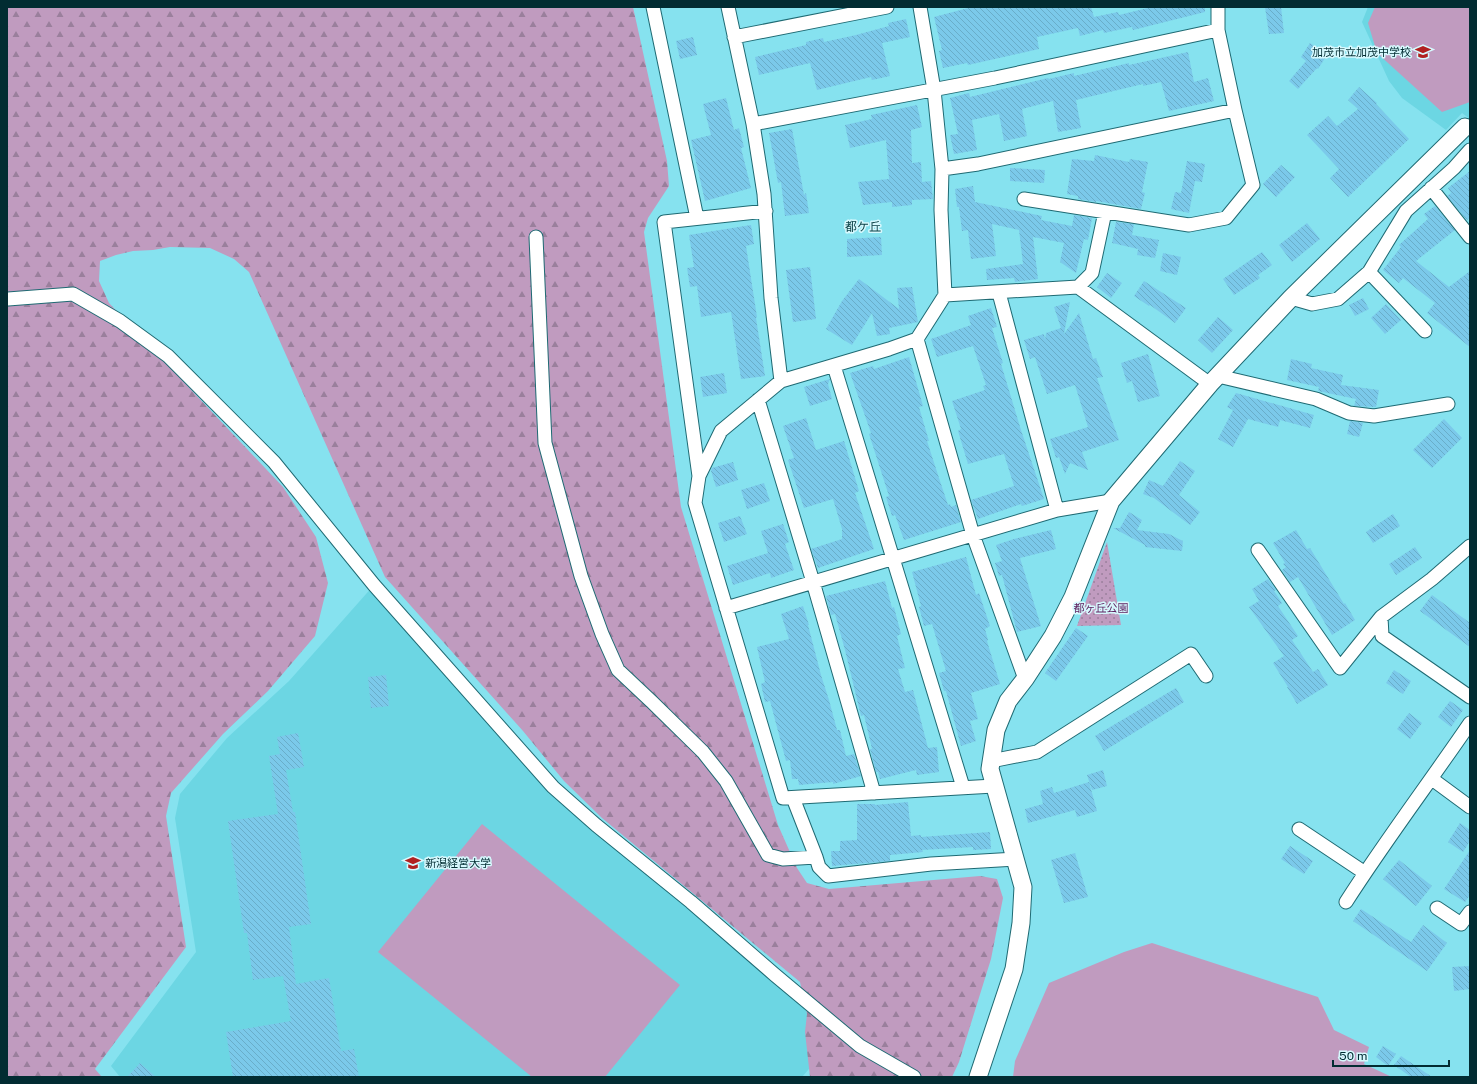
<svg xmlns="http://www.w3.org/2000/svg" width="1477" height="1084" font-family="'Public Sans','Noto Sans JP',sans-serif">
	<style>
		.built { fill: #6cd6e3 }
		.grass { fill: url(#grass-dots) }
		.forest { fill: url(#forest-firs) }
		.garden { fill: #c09bbf }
		.building { fill: url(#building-back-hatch) }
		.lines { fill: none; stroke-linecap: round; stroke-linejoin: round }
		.minor-casing { stroke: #1f6a73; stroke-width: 15 }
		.tertiary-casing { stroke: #1f6a73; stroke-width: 19 }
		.minor { stroke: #fff; stroke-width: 13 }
		.tertiary { stroke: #fff; stroke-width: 17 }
		.labels { text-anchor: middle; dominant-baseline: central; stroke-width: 3; stroke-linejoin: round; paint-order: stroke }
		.poi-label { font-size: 11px; fill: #022c32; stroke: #d7f9fe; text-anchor: end }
		.park-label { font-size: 11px; fill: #602361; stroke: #d7f9fe }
		.neighbourhood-label { font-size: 12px; fill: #0c4248; stroke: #d7f9fe }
	</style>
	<defs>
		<pattern id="grass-dots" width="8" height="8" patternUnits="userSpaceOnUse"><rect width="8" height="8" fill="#c09bbf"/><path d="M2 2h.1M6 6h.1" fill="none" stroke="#9a7f9c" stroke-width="1.8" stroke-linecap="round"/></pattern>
		<pattern id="forest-firs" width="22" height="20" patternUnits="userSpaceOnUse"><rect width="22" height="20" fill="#c09bbf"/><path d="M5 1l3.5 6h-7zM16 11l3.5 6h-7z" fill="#9a7f9c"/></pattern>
		<pattern id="building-back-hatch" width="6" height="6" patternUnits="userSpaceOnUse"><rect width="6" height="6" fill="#7bc9ea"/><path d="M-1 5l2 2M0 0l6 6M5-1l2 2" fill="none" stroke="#69adc9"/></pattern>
	</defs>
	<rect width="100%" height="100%" fill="#86e2ef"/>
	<path class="built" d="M1368,7H1470V119L1462,113L1446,130L1402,98L1389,81L1362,22Z
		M374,585L553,787L842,1031L802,1077H120L111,1066L196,952L175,818L180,794L227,738L289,681Z"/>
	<path class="grass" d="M1107,542L1121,625L1077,626Z"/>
	<path class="forest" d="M7,7H633L667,161L669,186L648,218L644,232L681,507L778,825L797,868L807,883L829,889L980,876L997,879L1003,898L991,959L959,1062L952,1077H810L805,1032L807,1014L800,982L602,818L564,781L523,731L385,577L249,272L234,259L210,248L170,247L153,250L133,251L116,255L100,261L99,281L109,303L283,487L316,537L328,583L315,636L268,691L223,734L171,793L166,816L186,947L95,1069L102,1077H7Z"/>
	<path class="garden" d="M1375,7H1470V102L1442,112L1377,53L1368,23Z
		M482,824L680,985L605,1077H532L378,952Z
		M1152,943L1318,997L1334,1030L1369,1047L1364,1064L1392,1077H1013L1015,1061L1049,983L1124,952Z"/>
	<path class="building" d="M972,7H1091L1094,17L1118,12L1119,15L1152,7H1205V12L1133,30L1132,27L1104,33L1103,30L1080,36L1078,28L1037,37L1039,49L968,65L967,63L943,68L939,51L942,50L934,17Z
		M1265,7H1281L1284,33L1269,34Z
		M906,19L910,37L882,43L890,76L872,80L871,77L817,90L810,63L759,75L755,57L806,45V42L823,38L824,42L856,35L889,26L888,23Z
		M693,37L697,55L680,59L676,41Z
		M1310,43L1327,55L1318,69L1317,68L1298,89L1289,81L1306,61L1301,57Z
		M1188,52L1194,82L1208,78L1214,101L1169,111L1161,82L1143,86V84L1076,100L1081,128L1058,132L1053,101L1022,109L1027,136L1004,141L999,114L972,120L977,150L954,154L950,135L958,134L950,98L969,93L970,97L1048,78L1049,79L1074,73V76L1129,63V65Z
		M1359,87L1377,103L1376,104L1409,139L1348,197L1330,178L1339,169L1307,135L1328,116L1337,126L1358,109L1348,100Z
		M726,98L734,130L739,128L744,147L741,148L751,188L705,201L691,140L711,135L703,104Z
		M917,105L922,127L911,130L912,163L921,162L922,182L931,181L933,199L912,200V205L892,207V202L863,205L858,182L889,179L886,140L850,148L845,125L872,119L871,115Z
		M792,129L804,195L806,193L809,213L785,216L781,182L778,183L769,133Z
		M1095,155L1129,162L1130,159L1148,162L1142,192L1145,193L1141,209L1096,201V202L1078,199V196L1067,194L1072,159L1094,161Z
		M1187,161L1205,164L1202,182L1195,181L1189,213L1171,209L1175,192L1181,193Z
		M1281,165L1295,177L1276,197L1263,184Z
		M1010,168L1045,170L1044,183L1010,181Z
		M1470,171V218L1467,220L1447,196L1451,193L1448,188Z
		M973,186L975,202L1042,216L1041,220L1072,226L1074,215L1092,218L1088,240L1084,239L1076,273L1060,262L1064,243L1033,237L1038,279L1015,282L1014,278L987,280L986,269L1023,264L1019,230L992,224L996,256L971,259L968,230L962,231L959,207H957L955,189Z
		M1435,206L1455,230L1416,261L1449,287L1470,271V347L1427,313L1435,303L1403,278L1399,283L1383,270L1401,247L1399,245L1428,219L1424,214Z
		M1116,222L1134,224L1132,235L1159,240L1155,258L1137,255L1138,249L1112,243Z
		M1307,223L1320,239L1292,262L1279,245Z
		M751,225L754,244L746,246L757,317L756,318L765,376L741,379L731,312L701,317L697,286L690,287L687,268L694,267L689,235Z
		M881,237L882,255L847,257V239Z
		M1262,252L1272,265L1258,275L1260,278L1234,295L1223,279Z
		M1163,253L1181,257L1177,275L1160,271Z
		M810,267L816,319L793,322L786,270Z
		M1107,273L1122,283L1111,298L1097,287Z
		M859,279L899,309L897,288L912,287L918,322L889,328L890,334L877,336L872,313L852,345L826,329L842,301Z
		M1144,281L1186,308L1175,323L1150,305L1149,306L1134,296Z
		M1363,298L1369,309L1355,316L1349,305Z
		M1070,302L1064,334L1079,313L1093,359L1096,358L1103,377L1097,378L1119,440L1082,452L1088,470L1070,463L1065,474L1059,457L1056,458L1050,439L1088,427L1075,385L1047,394L1035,357L1030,359L1024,340L1044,334L1045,340L1046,333L1061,328L1054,307Z
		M1386,304L1401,320L1385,334L1371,318Z
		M991,308L997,327L992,328L1003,363L1001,364L1021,430L1044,499L1022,506L1021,504L978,519L971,500L1014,486L1004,454L968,464L958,431L961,429L952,401L985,390L983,386L986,385L973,346L937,357L931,339L971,325L968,316Z
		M1218,317L1233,330L1212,353L1198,340Z
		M1148,354L1160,396L1138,402L1132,381L1127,383L1121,363Z
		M909,357L923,406L919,407L929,441H927L940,481L948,505L950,504L951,507L956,505L961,522L904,540L895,515L892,516L886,497L889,496L869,434L871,433L850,373L873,366L874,369Z
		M1291,359L1312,364L1311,368L1343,375L1341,385L1379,390L1376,407L1354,406L1356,399L1318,391L1319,387L1287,380Z
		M724,373L727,393L703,397L700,377Z
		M830,379L828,384L832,399L810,406L804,387Z
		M1236,393L1314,415L1310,428L1280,420L1278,427L1248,419L1233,447L1218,439L1233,410L1227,407Z
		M806,418L816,450L844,441L859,491L855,493L874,549L818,568L811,549L842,539V529L833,499L804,508L788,460L794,458L783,426Z
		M1444,419L1462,438L1432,468L1413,450Z
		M1350,421L1363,423L1359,437L1347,434Z
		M1180,461L1195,471L1179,495L1200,512L1190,525L1154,498L1143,494L1149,480L1163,486Z
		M733,462L738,480L716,487L711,471L712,468Z
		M764,483L770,501L747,509L741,490Z
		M1129,512L1142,520L1137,530L1169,534L1183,541L1182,551L1145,547V545L1113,528H1120Z
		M1393,514L1400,526L1373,543L1366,532Z
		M740,516L747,534L724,542L718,523Z
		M783,524L789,542L785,544L794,570L771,578L770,573L733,585L727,566L768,553L761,531Z
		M1051,530L1056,549L1020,558L1041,626L1017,632L1002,575L999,576L995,563L1002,561L996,545L1014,539Z
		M1296,530L1307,549L1310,548L1344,604L1345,603L1355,620L1332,635L1298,577L1290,582L1282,570L1286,567L1283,564L1285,563L1273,543Z
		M1415,547L1422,558L1396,575L1389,564Z
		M966,557L976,595L979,593L990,626L985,629L988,640L987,641L1000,684L971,693L978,719L970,721L976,741L961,746L946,691H944L939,673L946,671L932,624L924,626L919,607L921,606L912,572Z
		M1268,579L1276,590L1274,591L1282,603L1278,606L1298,636L1292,640L1313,672L1318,669L1328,685L1297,704L1287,687H1288L1273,663L1284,656L1249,607L1259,601L1252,589Z
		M885,581L892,608L894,607L901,634L897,636L905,668L898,669L905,692L913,690L928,748L937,747L939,772L917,775L916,770L880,779L878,772H876L870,749H872L864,715L861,716L845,650L835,614L831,615L826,596Z
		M1432,595L1470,623V647L1420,611Z
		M803,606L809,625H808L821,675L829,700L837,730H840L846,756L854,754L861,776L833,784V782L799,785L798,779H792L790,760L786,761L770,701L765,702L761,684L765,682L757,647L789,639L781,614Z
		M1076,628L1088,636L1056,681L1045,673Z
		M1394,670L1411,681L1403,694L1386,683Z
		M386,675L389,706L371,708L368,677Z
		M1176,688L1184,702L1104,751L1095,736Z
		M1450,701L1463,710L1451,727L1438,717Z
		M1409,713L1422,723L1410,739L1397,729Z
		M298,733L304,767L286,770L293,812H295L311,924L289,927L296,984L329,978L341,1051L354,1049L359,1077H233L226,1032L291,1021L283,976L253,980L247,933H244L228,821L278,814L269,756L280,754L277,737Z
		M1103,770L1107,786L1092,790L1087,775Z
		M1089,782L1097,811L1077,817L1075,810L1028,823L1025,809L1043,804L1040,791L1052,787L1054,793Z
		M908,802L911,836L921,835V837L990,832L991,849L973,850V847L922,850L923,852L890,855V861L832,866L831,851H840V841L857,840V804H875V805Z
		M1460,823L1470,830V841L1463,852L1448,842Z
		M1290,846L1313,861L1304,874L1281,859Z
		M1470,850V895L1465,902L1444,889Z
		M1075,853L1088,897L1064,903L1051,860Z
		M1399,860L1432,886L1416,906L1383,879Z
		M1361,909L1411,942L1423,925L1447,943L1427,971L1353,921Z
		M1470,966V989L1454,991L1452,967Z
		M1383,1046L1396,1054L1388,1066L1376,1057Z
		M1401,1056L1432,1077H1411L1394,1065Z
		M140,1063L156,1077H127Z"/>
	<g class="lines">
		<g class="minor-casing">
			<path id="minor" d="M653,7L697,218
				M728,7L753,124L764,194L771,298L781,381
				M734,37L887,7
				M753,124L995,78L1218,30
				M942,169L978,164L1235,110L1218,30V7
				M1431,188L1470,237
				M1024,199L1189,225L1226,218L1253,185L1235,110
				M766,211L664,222L699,476L695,503L783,798L994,786
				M536,237L545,443L581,576L602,634L618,670L652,702L703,752L726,781L768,855L783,859L816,857
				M1369,272L1425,331
				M1078,287L1092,273L1105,212
				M999,293L1057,510
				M945,295L1078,287L1210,384
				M1291,298L1312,304L1338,299L1369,272L1406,211L1454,168L1470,150
				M8,299L73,294L120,321L168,356L274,462L374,585L553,787L596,825L691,902L775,975L860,1046L914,1077
				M917,339L973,535L1025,679
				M834,366L963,787
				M1218,376L1316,399L1349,413L1374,416L1448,404
				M758,400L813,582L874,793
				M699,476L721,431L781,381L889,349L917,339L945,295L941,210L942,169L934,90L920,7
				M1470,546L1432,579L1381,617L1382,636L1470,697
				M1258,550L1340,668L1381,617
				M726,608L1057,510L1111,501
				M991,761L1037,752L1191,654L1206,676
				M1432,779L1470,807
				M793,798L816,857L819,867L828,876L931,864L1016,859
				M1299,829L1365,873
				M1346,902C1385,841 1429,783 1470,723
				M1437,908L1461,924L1470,912"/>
		</g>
		<g class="tertiary-casing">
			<path id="tertiary" d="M978,1077L1014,969L1021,923L1023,887L990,769L996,730L1008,701L1025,679L1053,636L1073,597L1111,501L1210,384L1291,298L1465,127"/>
		</g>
		<use href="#minor" class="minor"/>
		<use href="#tertiary" class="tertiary"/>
	</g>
	<defs>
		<g id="school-bare" transform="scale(1.2)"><path d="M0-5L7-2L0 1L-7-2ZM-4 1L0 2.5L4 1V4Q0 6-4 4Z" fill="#b12120" stroke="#d7f9fe" stroke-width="2.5" paint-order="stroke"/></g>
		<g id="university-bare" transform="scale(1.2)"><path d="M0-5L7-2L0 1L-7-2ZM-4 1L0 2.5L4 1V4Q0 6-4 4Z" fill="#b12120" stroke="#d7f9fe" stroke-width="2.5" paint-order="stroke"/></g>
	</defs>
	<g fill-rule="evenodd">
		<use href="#school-bare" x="1423" y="52"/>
		<use href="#university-bare" x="413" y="863"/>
	</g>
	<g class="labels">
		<g class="poi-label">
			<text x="1411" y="52">加茂市立加茂中学校</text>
			<text x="425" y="863" text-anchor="start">新潟経営大学</text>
		</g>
		<g class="park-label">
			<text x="1101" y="608">都ヶ丘公園</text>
		</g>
		<g class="neighbourhood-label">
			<text x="863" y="227">都ケ丘</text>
		</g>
	</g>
	<rect width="1477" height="1084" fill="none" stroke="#022c32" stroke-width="16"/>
	<path d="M1333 1060v6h116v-6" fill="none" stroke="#022c32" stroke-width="2"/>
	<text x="1339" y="1060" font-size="12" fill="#022c32" stroke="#d7f9fe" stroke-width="3" paint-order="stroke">50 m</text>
</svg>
